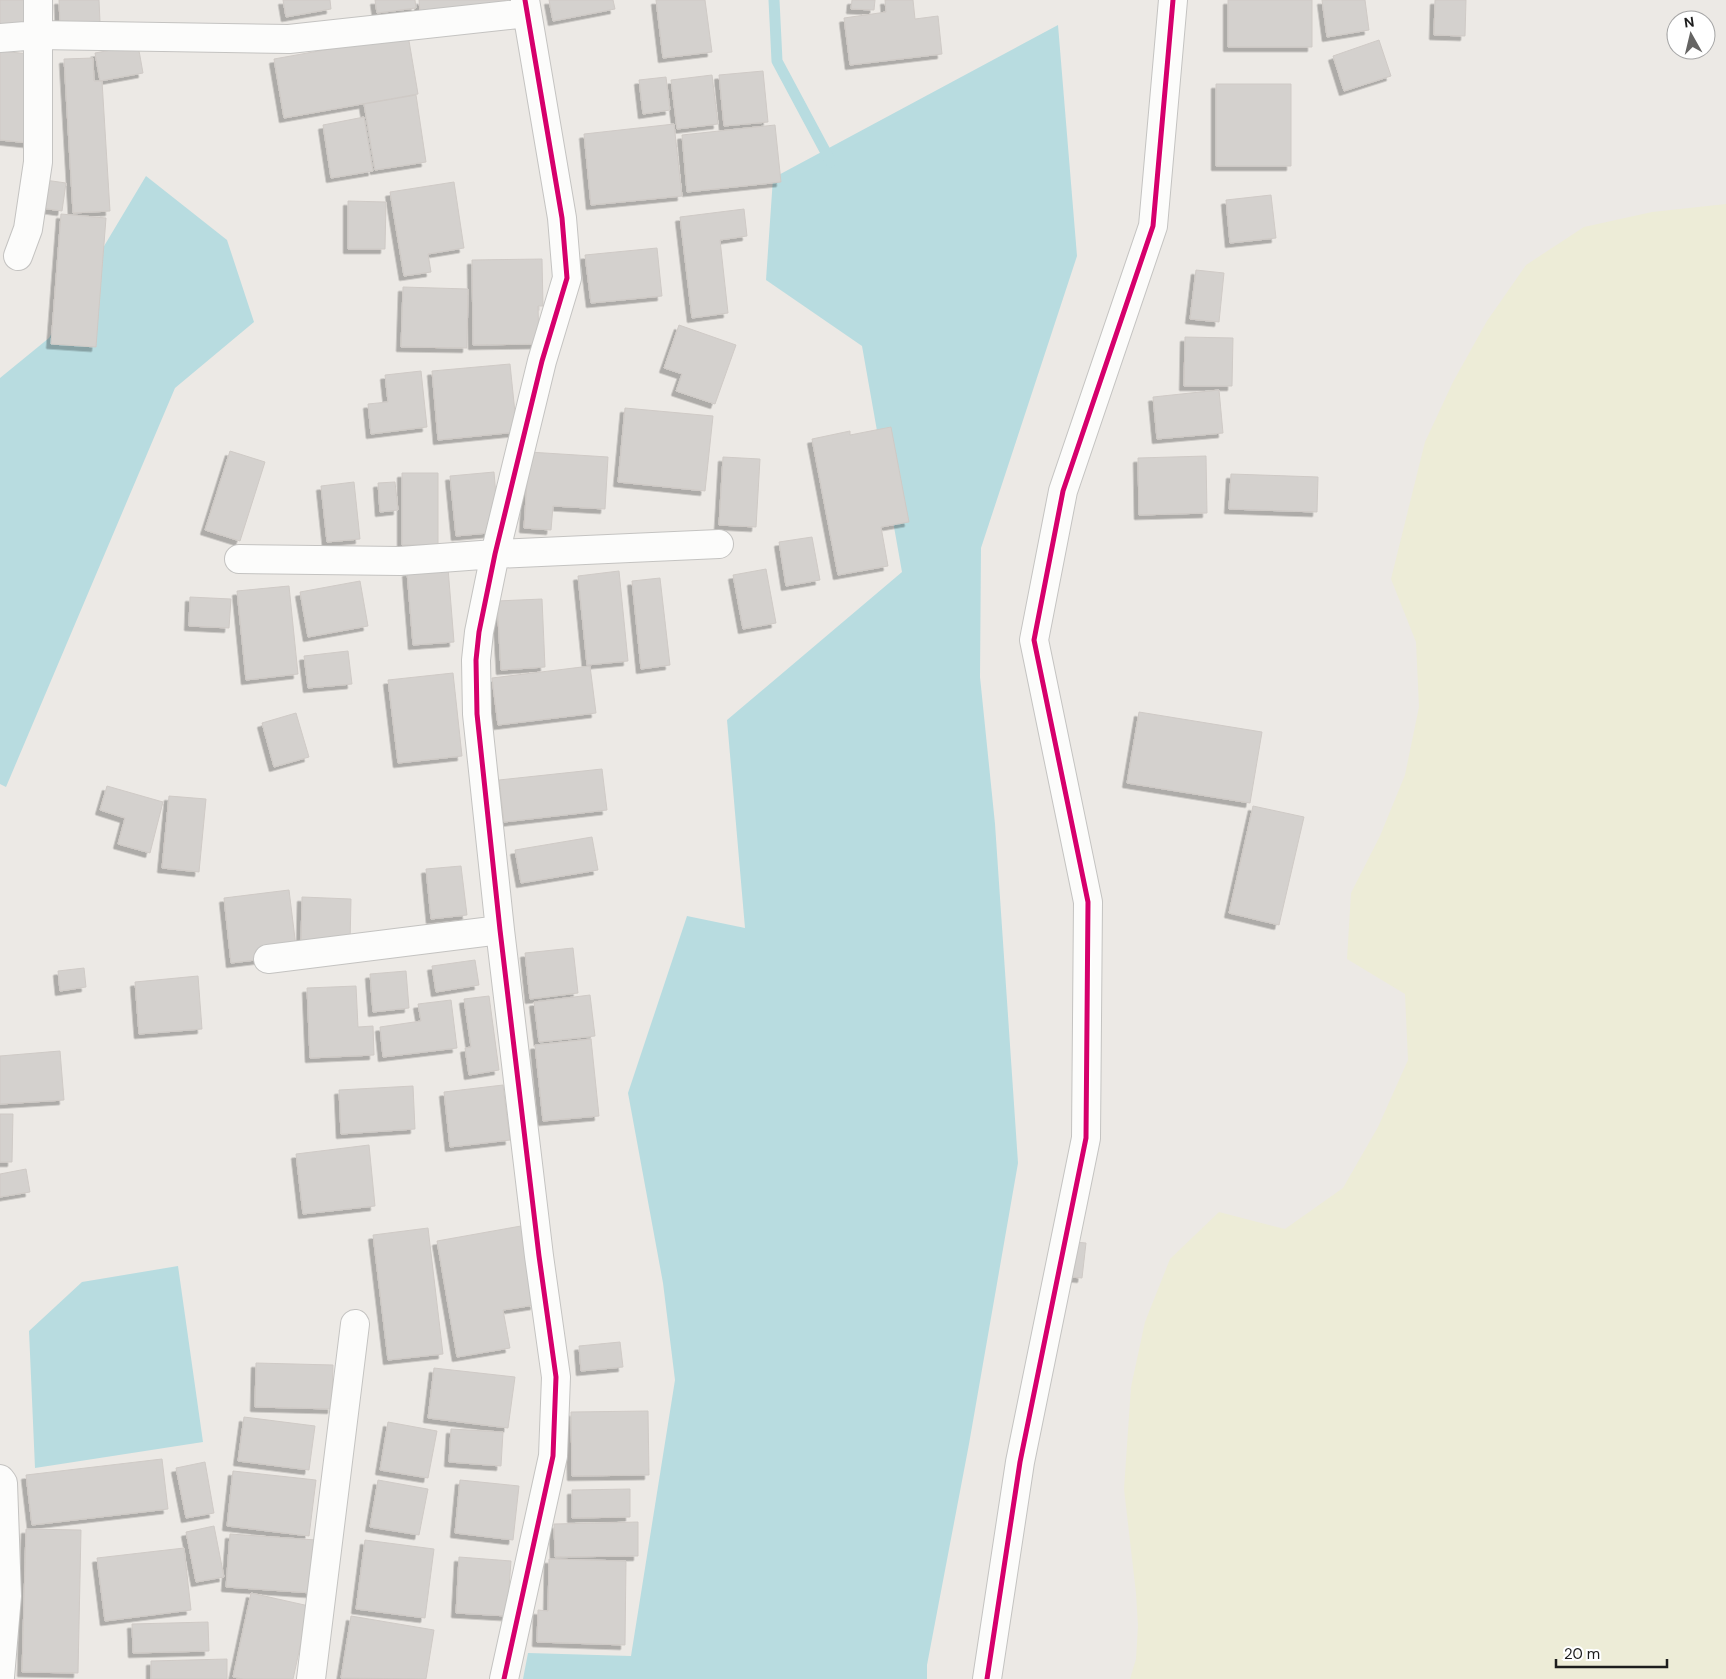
<svg xmlns="http://www.w3.org/2000/svg" width="1726" height="1679" font-family="'DM Sans',sans-serif">
	<style>
		.farmland { fill: #edecd7 }
		.water { fill: #b8dce0 }
		.lines { fill: none; stroke-linecap: round; stroke-linejoin: round }
		.stream { stroke: #b8dce0; stroke-width: 11 }
		.building { fill: #d4d1ce; stroke: #cfcac6; filter: url(#shadow) }
		.minor-casing { stroke: #c4c3c1; stroke-width: 30 }
		.minor { stroke: #fcfcfb; stroke-width: 28 }
		.cycleway-casing { stroke: #fff; stroke-width: 8 }
		.cycleway { stroke: #d6006c; stroke-width: 5 }
	</style>
	<defs>
		<filter id="shadow"><feDropShadow dx="-4.5" dy="4.5" stdDeviation="0" flood-color="#0004"/></filter>
	</defs>
	<rect width="100%" height="100%" fill="#ece9e5"/>
	<path class="farmland" d="M1726,204V1679H1130L1136,1659L1138,1626L1136,1593L1124,1489L1131,1387L1145,1322L1170,1259L1219,1212L1285,1229L1343,1188L1378,1127L1408,1060L1405,994L1347,959L1351,893L1380,836L1405,775L1419,707L1416,642L1391,579L1425,442L1453,382L1487,321L1526,265L1584,227L1652,212Z"/>
	<path class="water" d="M1058,25L1077,256L981,548L980,677L995,824L1018,1163L969,1444L927,1665V1679H523L528,1653L631,1656L675,1380L663,1283L628,1093L687,916L745,928L727,720L902,572L862,346L766,280L773,178Z
		M146,176L227,240L254,322L175,388L6,787L0,784V378L49,338Z
		M178,1266L203,1442L35,1468L29,1331L82,1282Z"/>
	<g class="lines">
		<path class="stream" d="M774,0L777,61L831,162"/>
	</g>
	<path class="building" d="M0,0H28L30,22L0,25Z
		M59,0H99L100,22L60,24Z
		M283,0H330L331,9L286,17Z
		M375,0H415L416,8L377,13Z
		M419,0H505L506,2L420,13Z
		M549,0H613L615,9L553,21Z
		M656,0H705L712,52L663,58Z
		M852,0H875L874,10L851,9Z
		M885,0H913L915,19L938,16L942,54L850,65L844,18L886,12Z
		M1228,0H1312V47H1228Z
		M1322,0H1365L1369,30L1327,37Z
		M1435,0H1466L1465,36L1434,35Z
		M408,35L418,94L284,118L274,59Z
		M1379,40L1391,76L1344,91L1333,56Z
		M138,45L143,73L100,81L95,53Z
		M0,51L39,55L29,143L0,140Z
		M93,58L94,81H102L110,211L73,213L64,59Z
		M763,71L768,122L724,126L719,75Z
		M712,75L718,124L677,129L671,80Z
		M666,77L670,110L643,114L639,80Z
		M1216,84H1291V166H1216Z
		M416,95L426,162L375,170L364,104Z
		M364,117L373,171L331,178L323,125Z
		M674,124L682,196L591,205L584,134Z
		M775,125L781,182L687,192L682,135Z
		M45,180L66,183L62,211L41,208Z
		M454,182L464,248L428,254L431,272L404,276L390,192Z
		M1271,195L1276,238L1230,243L1226,200Z
		M348,201L386,202L385,249H348Z
		M744,209L747,236L720,240L728,313L692,318L680,217Z
		M61,214L106,218L96,347L51,344Z
		M657,248L662,296L591,303L585,255Z
		M542,259L543,306H538L539,344L473,345L472,260Z
		M1196,270L1224,273L1219,322L1190,319Z
		M403,287L468,289L467,348L401,347Z
		M679,325L736,345L715,404L676,391L682,374L664,368Z
		M1185,337L1233,338L1232,386H1184Z
		M510,364L517,432L438,440L432,371Z
		M421,371L427,427L371,434L368,404L388,402L385,375Z
		M1219,390L1223,433L1157,439L1153,397Z
		M625,408L713,416L705,491L618,482Z
		M891,427L909,522L881,527L888,566L838,575L812,439L850,431V435Z
		M230,451L265,462L240,541L205,530Z
		M529,452L608,457L605,509L553,506L551,530L524,528Z
		M1206,456L1207,513L1139,515L1138,458Z
		M723,457L760,459L756,527L719,525Z
		M494,472L499,532L456,536L450,476Z
		M402,473H438V545H402Z
		M1231,474L1318,477L1317,512L1229,509Z
		M354,482L360,539L327,542L321,486Z
		M395,482L398,510L380,512L378,483Z
		M812,537L820,580L786,586L779,542Z
		M448,568L454,642L413,645L407,572Z
		M766,569L776,623L743,629L733,575Z
		M619,571L628,661L587,665L578,576Z
		M660,578L670,665L641,669L632,581Z
		M360,581L368,626L308,637L300,592Z
		M289,586L298,674L246,680L237,591Z
		M190,597L231,599L229,628L189,626Z
		M542,599L545,667L501,670L497,601Z
		M348,651L352,684L308,688L304,656Z
		M590,666L596,713L498,725L492,678Z
		M453,673L462,756L398,763L388,680Z
		M1139,712L1262,732L1250,803L1127,783Z
		M296,713L309,757L274,767L262,723Z
		M602,769L607,810L504,822L499,780Z
		M107,786L163,802L150,853L118,844L125,818L100,810Z
		M169,796L206,799L199,872L162,868Z
		M1253,806L1304,817L1279,925L1229,913Z
		M592,837L598,870L521,883L515,850Z
		M461,866L467,915L431,919L426,869Z
		M289,890L297,955L231,963L224,898Z
		M302,897L351,899L350,944L301,943Z
		M573,948L578,993L530,999L525,953Z
		M475,960L479,985L436,992L432,966Z
		M84,968L86,987L60,991L58,971Z
		M406,971L409,1008L373,1012L370,974Z
		M198,976L202,1029L139,1034L135,982Z
		M356,986L358,1027L373,1026L374,1055L310,1058L307,988Z
		M590,995L595,1036L539,1042L534,1002Z
		M489,996L499,1070L469,1075L465,1048L471,1047L464,999Z
		M451,1000L457,1048L383,1057L380,1027L421,1021L418,1004Z
		M591,1039L599,1116L543,1121L535,1045Z
		M60,1051L64,1100L0,1104V1056Z
		M503,1085L510,1140L450,1147L444,1092Z
		M413,1086L415,1129L341,1134L339,1090Z
		M0,1114H13L12,1162H0Z
		M369,1145L375,1206L303,1214L296,1154Z
		M26,1169L30,1192L0,1197V1174Z
		M521,1226L535,1305L503,1310L510,1348L457,1357L437,1241Z
		M428,1228L443,1354L388,1360L373,1235Z
		M1063,1241L1086,1243L1082,1278L1059,1276Z
		M620,1342L623,1367L581,1371L579,1346Z
		M256,1363L333,1365L332,1409L255,1407Z
		M434,1368L515,1377L508,1428L428,1418Z
		M648,1411L649,1475L572,1476L571,1412Z
		M244,1417L315,1426L309,1470L238,1461Z
		M388,1422L437,1431L428,1478L380,1470Z
		M451,1429L503,1432L501,1466L449,1462Z
		M162,1459L168,1509L32,1525L26,1475Z
		M205,1462L214,1513L186,1518L176,1468Z
		M233,1471L316,1480L309,1536L227,1526Z
		M378,1480L428,1489L419,1535L370,1527Z
		M460,1480L519,1486L513,1540L455,1533Z
		M630,1489V1517L572,1518V1490Z
		M638,1522V1556L555,1557L554,1524Z
		M214,1526L224,1577L196,1582L186,1532Z
		M26,1529L81,1530L78,1673L22,1672Z
		M230,1534L316,1540L312,1593L226,1587Z
		M365,1540L434,1549L425,1618L356,1609Z
		M184,1548L191,1610L105,1621L97,1558Z
		M459,1557L511,1561L507,1616L456,1613Z
		M549,1559L626,1561L625,1645L537,1642L538,1610L548,1611Z
		M251,1593L309,1606L293,1679H243L233,1677Z
		M351,1616L434,1630L426,1679L341,1678Z
		M208,1622L209,1651L133,1653L132,1624Z
		M227,1659V1679H151V1661Z"/>
	<g class="lines">
		<g class="minor-casing">
			<path id="minor" d="M0,38L38,35L289,39L527,13
				M18,256L28,229L38,162V0
				M239,559L400,561L495,554L719,544
				M268,959L500,930
				M0,1479L3,1483L7,1596L0,1677
				M311,1679L355,1324
				M504,1679L553,1456L556,1377L539,1256L500,930L477,714L476,660L479,632L495,554L542,361L567,278L562,218L525,0
				M987,1679L1020,1462L1086,1138L1088,902L1034,640L1063,491L1153,226L1173,0"/>
		</g>
		<use href="#minor" class="minor"/>
		<g class="cycleway-casing">
			<path id="cycleway" d="M504,1679L553,1456L556,1377L539,1256L500,930L477,714L476,660L479,632L495,554L542,361L567,278L562,218L525,0
				M987,1679L1020,1462L1086,1138L1088,902L1034,640L1063,491L1153,226L1173,0"/>
		</g>
		<use href="#cycleway" class="cycleway"/>
	</g>
	<g transform="translate(1691 35) rotate(352)"><circle r="24" fill="#ffffff" stroke="#a5a5a5"/>
	<path d="M0-4L9 19L0 12L-9 19Z" fill="#656463"/>
	<text y="-8" font-size="14" font-weight="bold" text-anchor="middle" fill="#1d1d1d">N</text>
	</g>
	<path d="M1556 1659v8h111v-8" fill="none" stroke="#1d1d1d" stroke-width="2.5"/>
	<text x="1564" y="1659" font-size="15" fill="#1d1d1d" stroke="#ffffff" stroke-width="4" paint-order="stroke">20 m</text>
</svg>
